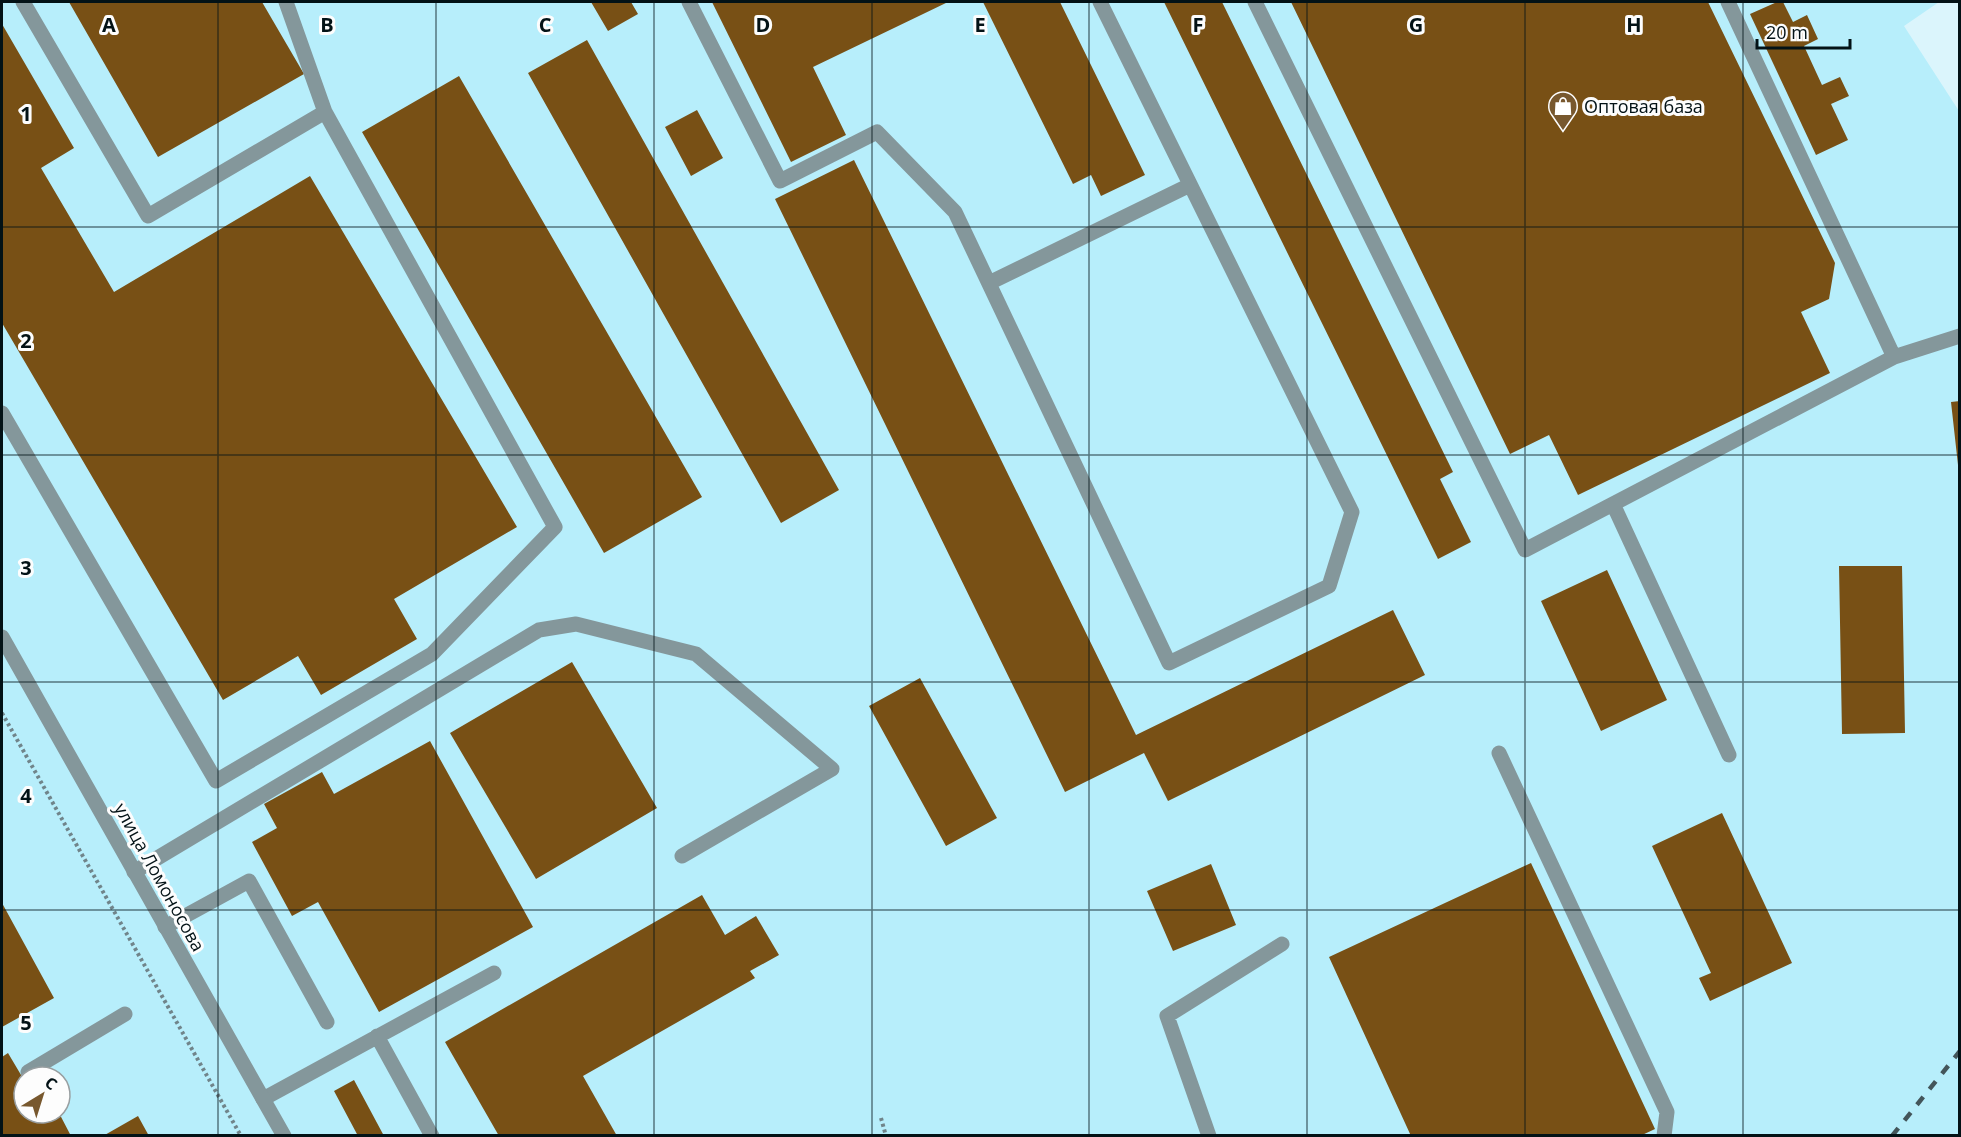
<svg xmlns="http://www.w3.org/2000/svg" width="1961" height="1137" font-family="'Open Sans',sans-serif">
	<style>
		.built { fill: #b7eefb; fill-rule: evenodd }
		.building { fill: #785015 }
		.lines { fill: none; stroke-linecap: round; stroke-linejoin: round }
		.path { stroke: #70848a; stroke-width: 4; stroke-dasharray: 3 3; stroke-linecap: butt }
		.lane { stroke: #84979b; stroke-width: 15 }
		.street { stroke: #84979b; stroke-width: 15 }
		.rail { stroke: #43555a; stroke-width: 4.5; stroke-dasharray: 10 10; stroke-linecap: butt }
		.grid { fill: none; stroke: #031216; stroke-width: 1.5; stroke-opacity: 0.55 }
		.labels { text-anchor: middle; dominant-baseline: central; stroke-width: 6; stroke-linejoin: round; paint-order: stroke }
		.poi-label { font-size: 18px; fill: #031216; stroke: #fdfdfd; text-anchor: start }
		.street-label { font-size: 18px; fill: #031216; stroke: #fdfdfd }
		.grid-label { font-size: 20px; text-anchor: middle; font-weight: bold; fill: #031216; stroke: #fdfdfd; stroke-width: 6; stroke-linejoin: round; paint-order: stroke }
	</style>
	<rect width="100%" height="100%" fill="#dbf5fc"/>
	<path class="built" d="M2,2H1939L1904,26L1959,111V1135L2,1136ZM24,1077H60V1113H24Z"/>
	<path class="building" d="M69,2H262L304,74L158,157Z
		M591,2H631L638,14L608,31Z
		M712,2H948L813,67L846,135L791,162Z
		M983,2H1060L1145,175L1101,196L1091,175L1073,184Z
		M1164,2H1222L1453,472L1440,479L1471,542L1438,559Z
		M1291,2H1708L1835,263L1829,299L1801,312L1830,373L1578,495L1549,435L1510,454Z
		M1777,2H1783L1793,22L1807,15L1818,39L1804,46L1822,85L1840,77L1849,96L1831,104L1848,140L1816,155L1750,14Z
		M2,24L74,148L41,168L114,292L310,176L517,527L394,599L417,639L321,695L298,656L223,700L2,323Z
		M587,40L839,490L781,523L528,73Z
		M459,76L702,497L604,553L362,132Z
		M697,110L723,158L691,176L665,127Z
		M854,160L1136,735L1393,610L1425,675L1168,801L1144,753L1065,792L775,199Z
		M1960,401V465H1958L1951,402Z
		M1839,566H1902L1905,733L1842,734Z
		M1607,570L1667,700L1601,731L1541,601Z
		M572,662L657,808L536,879L450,733Z
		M920,678L997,818L946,846L869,706Z
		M430,741L533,927L379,1012L318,902L292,916L252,842L277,828L264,804L322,772L334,794Z
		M1722,813L1792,963L1710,1001L1699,978L1711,973L1652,846Z
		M1531,863L1655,1129L1640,1136H1411L1329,957Z
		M1211,864L1236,925L1173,951L1147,891Z
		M702,895L725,935L756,916L779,955L750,971L755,978L583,1076L617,1136H499L445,1042Z
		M2,903L54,998L2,1027Z
		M8,1053L24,1080V1113H59L71,1136H2V1057Z
		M354,1080L384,1136H358L334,1091Z
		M138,1116L149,1136H103Z"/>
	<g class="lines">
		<path class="path" d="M2,713L241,1136
			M881,1118L886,1136"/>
		<path class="lane" d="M286,2L325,112
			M689,2L780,181L877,132L955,212L1169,663L1329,586L1352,512L1100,2
			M1255,2L1525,550L1894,357L1728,2
			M989,283L1190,185
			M1894,357L1960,336
			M2,413L216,781L432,654L555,527L325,112L148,216L23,2
			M1613,504L1729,755
			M1499,753L1667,1112L1664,1136
			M134,872L539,630L576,624L696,654L832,769L682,856
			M165,927L249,881L327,1022
			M377,1036L432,1136
			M28,1072L125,1014
			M263,1099L494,973
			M1209,1136L1167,1016L1282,944"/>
		<path class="street" d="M2,637L284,1136"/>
		<path class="rail" d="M1892,1136L1960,1051"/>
	</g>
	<path class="grid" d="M218,2V1136M436,2V1136M654,2V1136M872,2V1136M1089,2V1136M1307,2V1136M1525,2V1136M1743,2V1136M2,227H1960M2,455H1960M2,682H1960M2,910H1960"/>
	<defs>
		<g id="shop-pin" transform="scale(1.5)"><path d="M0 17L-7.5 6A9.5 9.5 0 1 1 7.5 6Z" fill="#78582e" stroke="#fdfdfd"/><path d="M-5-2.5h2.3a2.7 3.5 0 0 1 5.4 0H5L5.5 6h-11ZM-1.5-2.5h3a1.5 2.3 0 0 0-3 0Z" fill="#fff"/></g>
	</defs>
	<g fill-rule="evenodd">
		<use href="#shop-pin" x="1563" y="106"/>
	</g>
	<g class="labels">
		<g class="poi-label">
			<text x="1584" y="106">Оптовая база</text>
		</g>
		<g class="street-label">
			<text transform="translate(160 877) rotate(61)">улица Ломоносова</text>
		</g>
	</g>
	<g class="grid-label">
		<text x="109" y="32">A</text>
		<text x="327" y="32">B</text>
		<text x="545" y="32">C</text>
		<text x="763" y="32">D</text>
		<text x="980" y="32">E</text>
		<text x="1198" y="32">F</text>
		<text x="1416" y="32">G</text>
		<text x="1634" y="32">H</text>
		<text x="26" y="121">1</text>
		<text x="26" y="348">2</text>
		<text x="26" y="575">3</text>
		<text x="26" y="803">4</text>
		<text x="26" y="1030">5</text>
	</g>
	<rect width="1961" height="1137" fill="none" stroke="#031216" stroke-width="6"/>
	<g transform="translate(42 1095) rotate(38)"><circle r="28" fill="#fdfdfd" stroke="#999fa1" stroke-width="1.5"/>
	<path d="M0-4.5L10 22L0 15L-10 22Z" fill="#78582e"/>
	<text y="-9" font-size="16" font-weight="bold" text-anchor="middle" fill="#031216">С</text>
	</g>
	<path d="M1757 39v9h93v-9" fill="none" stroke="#031216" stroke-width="3"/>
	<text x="1766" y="39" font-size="18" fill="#031216" stroke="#fdfdfd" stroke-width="4.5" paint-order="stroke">20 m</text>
</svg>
